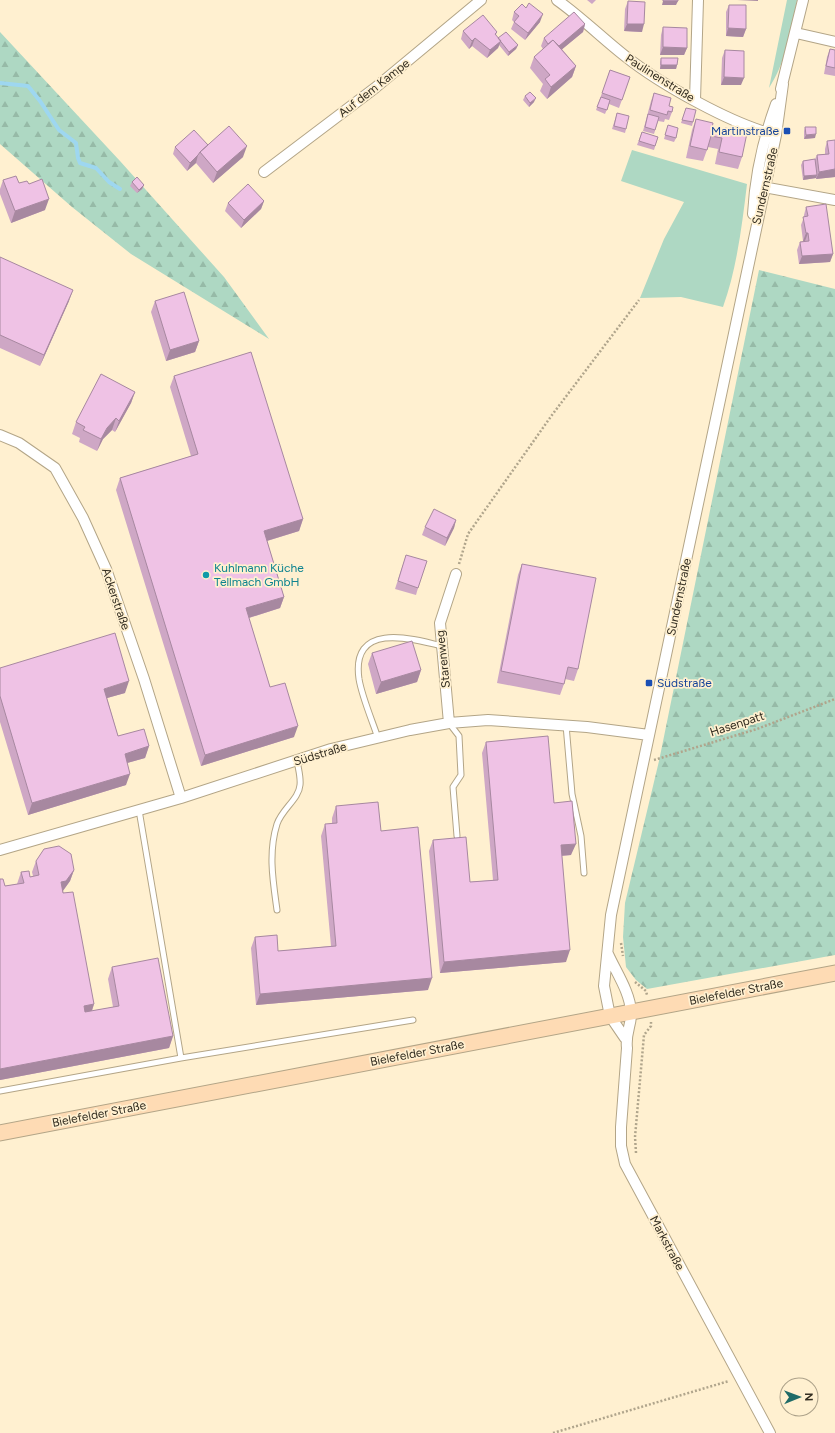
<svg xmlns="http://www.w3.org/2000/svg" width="835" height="1433" font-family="Figtree,sans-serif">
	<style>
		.green { fill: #aed8c3 }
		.forest { fill: url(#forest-firs) }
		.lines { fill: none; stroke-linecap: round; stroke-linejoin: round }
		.stream { stroke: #9ed7f0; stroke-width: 4 }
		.service-casing { stroke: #b3a587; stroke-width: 7 }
		.minor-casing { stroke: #b3a587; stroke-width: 12 }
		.secondary-casing { stroke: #b3a587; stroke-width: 17 }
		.path { stroke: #b0a58c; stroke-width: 2.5; stroke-dasharray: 2 2; stroke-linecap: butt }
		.service { stroke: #fff; stroke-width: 5 }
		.minor { stroke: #fff; stroke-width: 10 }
		.secondary { stroke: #fedbb4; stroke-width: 15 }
		.wall { fill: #cea7c5 }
		.shaded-wall { fill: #a788a0 }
		.building { fill: #efc2e5; stroke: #a788a0 }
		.transit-dot { fill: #1a4fb4; stroke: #fff0d0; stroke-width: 1.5 }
		.culture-dot { fill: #0f9aa8; stroke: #fff0d0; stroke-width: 1.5 }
		.labels { text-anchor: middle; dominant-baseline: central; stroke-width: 3.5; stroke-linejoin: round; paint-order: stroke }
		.street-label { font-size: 12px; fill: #332d21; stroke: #fff0d0 }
		.transit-label { font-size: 12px; fill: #164399; stroke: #fff0d0; text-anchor: end }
		.culture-label { font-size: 12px; fill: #0d838f; stroke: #fff0d0; text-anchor: start }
	</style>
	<defs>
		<pattern id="forest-firs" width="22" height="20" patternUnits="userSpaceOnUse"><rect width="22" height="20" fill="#aed8c3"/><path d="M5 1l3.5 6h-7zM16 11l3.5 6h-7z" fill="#96baa7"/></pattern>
	</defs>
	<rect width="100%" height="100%" fill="#fff0d0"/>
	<path class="green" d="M787,0H797C791,31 786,62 769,88Z
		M632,150L747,184C742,225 737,268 723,307L681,297L640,298L664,239L684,202L621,181Z"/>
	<path class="forest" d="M0,32L120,161L224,277L269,339L131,254L72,207L0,144Z
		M759,270L835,289V955L647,989L636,980L626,967L623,937L625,903L659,761Z"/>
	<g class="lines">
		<path class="stream" d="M0,83L28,86L40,101L59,130L76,143L78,158L80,163L96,168L109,182L120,189"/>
		<g class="service-casing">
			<path id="service" d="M449,723L459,736L461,775L453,787L457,836
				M566,725L572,794L581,836L584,873
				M378,738C372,720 362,697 359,679C351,623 408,637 442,646
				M139,810L181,1058L413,1020
				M277,910C273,881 268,853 277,824C282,809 299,799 300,785C301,777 298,768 297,760
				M0,1091L181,1058"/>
		</g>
		<g class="minor-casing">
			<path id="minor" d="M557,0C581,17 602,38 625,56C660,84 733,125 776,135
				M796,33L835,42
				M781,89L803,0
				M695,100L698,0
				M264,172L375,88L481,0
				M758,186L835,200
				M753,214C755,176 763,140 776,104
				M0,435L19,443L55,468L83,518L106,569L144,679L181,798
				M449,723L440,623L456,574
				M0,850L181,798L331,749L410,730L449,723L488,720L587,727L649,735
				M608,954C616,972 630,992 631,1012C632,1024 625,1033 627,1048L621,1127V1146L625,1164L770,1433
				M625,1038L610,1016L604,986L611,915L776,135L783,84"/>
		</g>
		<g class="secondary-casing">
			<path id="secondary" d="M0,1133L835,973"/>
		</g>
		<path class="path" d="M459,564L468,534L552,415L639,300
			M654,760L757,729L835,699
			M621,943L623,956
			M635,982L646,991L647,995
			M636,1153L635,1137L644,1035L651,1026V1022
			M553,1433L729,1381"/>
		<use href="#service" class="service"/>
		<use href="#minor" class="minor"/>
		<use href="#secondary" class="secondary"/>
	</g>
	<path class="wall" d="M587,0H596L592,4Z
		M628,1L642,32L624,31L625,9Z
		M729,5L746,29L743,37L726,36V12Z
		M514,12L540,22L525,40L511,29L514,22L512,20Z
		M585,24L583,32L562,49L576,66L572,77L547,99L540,91L543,84L530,68L534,57L543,49L541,46L544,38Z
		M663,27L687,48L684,55H660L661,35Z
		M463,31L497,32L496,35L498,38L518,45L516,49L508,56L499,45L498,48L487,58L472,46L469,49L461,39Z
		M830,49L835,50V76L824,74L827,57Z
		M725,50L741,85H721L722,58Z
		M661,58L677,65L676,69H660V62Z
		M610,70L630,77L619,108L609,104L605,114L596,110Z
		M654,93L669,106L672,112L669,120L665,119L664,122L658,121L654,134L643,131L651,101Z
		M525,96L534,102L529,107L523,100Z
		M686,108L693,122L692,126L681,123Z
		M617,113L626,129L625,133L612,129Z
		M696,119L712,128L724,130L725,128L730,129L731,127L737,131L742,157L738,169L715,164L718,149L708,147L703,161L686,158L692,130Z
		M668,125L676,138L674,142L664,139Z
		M805,127L815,138L804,139V131Z
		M642,132L658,137L654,150L637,145Z
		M827,141L835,177L816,179V178L803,180L801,165L803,161L815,159L817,155L825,154V149Z
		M208,145L243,157L213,183L196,163L187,171L173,154L175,147Z
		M3,180L19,183L45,210L11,223L0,194V189Z
		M132,182L144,185L142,189L137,193L130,186Z
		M264,201L261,209L241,228L225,211L228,203Z
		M806,207L833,254L830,262L799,264L797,250L800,242L805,241H803L801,225L804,217V215Z
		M0,257L69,301L40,366L0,348Z
		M155,301L199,341L195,352L166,361L151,312Z
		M174,376L303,519L299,531L267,541L284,597L280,608L249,618L270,687L294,737L201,766L116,490L120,478L191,456L170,387Z
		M135,392L131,403L115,432L112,430L103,439L97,451L79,442L80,438L72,434L76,422Z
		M456,520L454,528L445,546L422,535L425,527Z
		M406,555L418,588L416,595L395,589Z
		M522,564L578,669L574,681L565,679L564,684L560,695L497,683L518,575Z
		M372,653L421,670L417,682L376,694L368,664Z
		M0,668L125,693L107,698L118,736L149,746L145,758L127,763L126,785L28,815L0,722Z
		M486,742L554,803L571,855L562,856L566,962L440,973L429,851L433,840L470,882L493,880L482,753Z
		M336,806L381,831L428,990L256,1005L251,948L255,937L278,951L331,946L321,836L325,824H332V818Z
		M36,861L74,870L70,881L63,891L94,1004L92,1011L113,1007L108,979L112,967L173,1036L169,1048L0,1080L5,886L17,884L21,872L30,877L33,876L32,872Z"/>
	<path class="shaded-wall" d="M737,0H758V1Z
		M663,1H678L676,5H662Z
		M543,14L540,22L525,40L528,33Z
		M585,24L583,32L554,56L556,48Z
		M627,24H644L642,32L624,31Z
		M728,28L746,29L743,37L726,36Z
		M475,38L472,46L469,49L472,41Z
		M501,41L498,48L487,58L490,50Z
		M518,45L516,49L508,56L509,52Z
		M663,47L687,48L684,55H660Z
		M661,65H677L676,69H660Z
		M576,66L572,77L547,99L551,87Z
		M724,77L744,78L741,85H721Z
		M536,98L534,102L529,107L530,103Z
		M816,134L815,138L804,139L806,135Z
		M247,146L243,157L213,183L217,172Z
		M198,155L196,163L187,171L190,163Z
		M835,169V177L816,179L819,172Z
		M817,175L816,178L803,180L804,176Z
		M144,185L142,189L137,193L139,190Z
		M49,199L45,210L11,223L15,211Z
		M264,201L261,209L241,228L244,220Z
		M806,233H808L805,241H803Z
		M833,254L830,262L799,264L802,256Z
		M73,290L69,301L40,366L44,355Z
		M199,341L195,352L166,361L170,350Z
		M135,392L131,403L115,432L119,421Z
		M116,418L112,430L103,439L97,451L101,439L107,428Z
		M303,519L299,531L260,543L264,531Z
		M456,520L454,528L445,546L447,538Z
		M284,597L280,608L242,620L246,608Z
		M421,670L417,682L376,694L381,682Z
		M129,681L125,693L100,700L104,689Z
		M298,726L294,737L201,766L205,755Z
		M149,746L145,758L120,765L125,754Z
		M130,774L126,785L28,815L32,803Z
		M576,844L571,855L557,856L561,845Z
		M74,870L70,881L62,892L61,882Z
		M570,950L566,962L440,973L444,962Z
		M432,978L428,990L256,1005L260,994Z
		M94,1004L90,1016L80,1018L84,1006Z
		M173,1036L169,1048L0,1080V1069Z"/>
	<path class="building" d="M663,0H678V1H663Z
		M628,1L645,2L644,24H627Z
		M529,3L543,14L528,33L514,22L519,16L514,12L522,4L526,8Z
		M729,5H746V29L728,28Z
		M574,12L585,24L559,46L553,40L548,44L544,38Z
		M483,15L497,32L495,34L501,41L490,50L475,38L472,41L463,31Z
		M663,27L687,28V48L663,47Z
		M506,32L518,45L509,52L498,38Z
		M553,40L576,66L551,87L545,79L550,75L534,57Z
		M830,49L835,50V68L826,66Z
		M725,50L744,51V78L724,77Z
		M661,58H678L677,65H661Z
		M610,70L630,77L622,100L602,93Z
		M530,92L536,98L530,103L525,96Z
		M654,93L671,98L669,106L673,107L672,112L668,111L667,115L650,110Z
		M601,97L610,100L607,110L597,107Z
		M686,108L696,110L693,122L682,120Z
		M617,113L629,116L626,129L614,126Z
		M648,114L659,117L655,130L645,127Z
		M696,119L713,123L712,128L724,130L725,128L731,129V127L738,128L737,131L747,133L742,157L719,152L722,138L711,136L707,150L690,146Z
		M668,125L678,128L676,138L665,135Z
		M229,126L247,146L217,172L200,152Z
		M805,127H816V134L806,135Z
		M194,130L208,145L200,152L198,155L190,163L175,147Z
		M642,132L658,137L655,146L639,141Z
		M835,140V169L819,172L817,155L829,154L827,141Z
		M815,159L817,175L804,176L803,161Z
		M16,176L19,183L27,181L29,184L42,179L49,199L15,211L3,180Z
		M137,177L144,185L139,190L132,182Z
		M248,184L264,201L244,220L228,203Z
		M826,204L833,254L802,256L800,242L809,241L808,233H806L803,217L808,216L806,207Z
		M0,257L73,290L44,355L0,335Z
		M184,292L199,341L170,350L155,301Z
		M251,352L303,519L264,531L284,597L246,608L270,687L285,683L298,726L205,755L120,478L198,454L174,376Z
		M101,374L135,392L119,421L116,418L107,428L101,439L83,430L85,427L76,422Z
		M434,509L456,520L447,538L425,527Z
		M406,555L427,561L418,588L398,581Z
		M522,564L596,578L578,669L568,667L564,684L501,671Z
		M115,633L129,681L104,689L118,736L144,729L149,746L125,754L130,774L32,803L0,696V668Z
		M412,641L421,670L381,682L372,653Z
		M548,736L554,803L572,801L576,844L561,845L570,950L444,962L433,840L466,837L470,882L498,880L486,742Z
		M378,802L381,831L418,827L432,978L260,994L255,937L277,935L278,951L336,946L325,824L337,823L336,806Z
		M59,846L71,854L74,870L66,881L61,882L63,893L73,892L94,1004L84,1006L85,1012L119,1006L112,967L158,958L173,1036L0,1069V879H3L5,886L24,883L21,872L29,871L30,877L39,875L36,861L44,849Z"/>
	<g class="transit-dot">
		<rect x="783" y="127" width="8" height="8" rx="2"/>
		<rect x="645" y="679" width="8" height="8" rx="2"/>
	</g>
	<circle class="culture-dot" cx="206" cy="575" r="4"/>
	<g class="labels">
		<g class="street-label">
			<text transform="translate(660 78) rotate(32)">Paulinenstraße</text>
			<text transform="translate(374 88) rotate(-38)">Auf dem Kampe</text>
			<text transform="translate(765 186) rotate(-77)">Sundernstraße</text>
			<text transform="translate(679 597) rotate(-78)">Sundernstraße</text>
			<text transform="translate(116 599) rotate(71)">Ackerstraße</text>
			<text transform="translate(443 659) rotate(-96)">Starenweg</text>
			<text transform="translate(737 724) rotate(-18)">Hasenpatt</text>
			<text transform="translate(320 754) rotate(-17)">Südstraße</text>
			<text transform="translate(736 992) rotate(-11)">Bielefelder Straße</text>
			<text transform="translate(417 1053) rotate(-11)">Bielefelder Straße</text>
			<text transform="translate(99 1114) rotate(-11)">Bielefelder Straße</text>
			<text transform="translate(667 1243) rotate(62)">Markstraße</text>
		</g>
		<g class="transit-label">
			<text x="779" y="131">Martinstraße</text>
			<text x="657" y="683" text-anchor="start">Südstraße</text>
		</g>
		<g class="culture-label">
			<text x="214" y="568">Kuhlmann Küche<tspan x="214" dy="14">Tellmach GmbH</tspan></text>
		</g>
	</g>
	<g transform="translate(799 1397) rotate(89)"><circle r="19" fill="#fff0d0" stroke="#ada28a"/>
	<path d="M0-3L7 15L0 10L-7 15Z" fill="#1f6b68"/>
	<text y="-6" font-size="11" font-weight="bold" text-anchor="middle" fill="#332d21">N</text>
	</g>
</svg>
